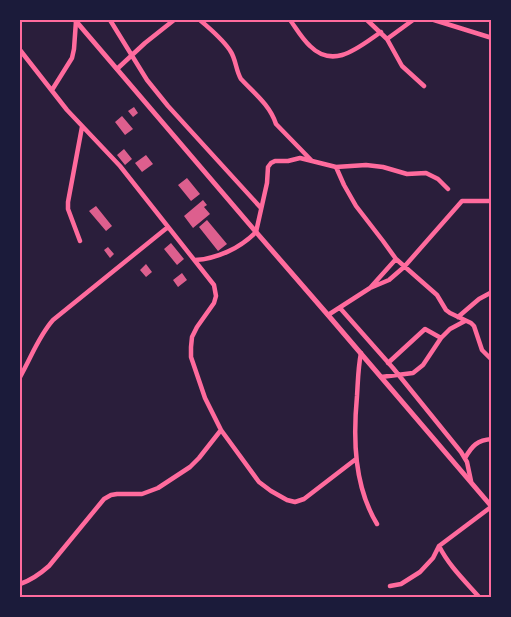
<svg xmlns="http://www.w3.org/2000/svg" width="511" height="617" font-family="'IBM Plex Sans',sans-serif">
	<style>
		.green { fill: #2a1e3b }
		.building { fill: #dd5f8e }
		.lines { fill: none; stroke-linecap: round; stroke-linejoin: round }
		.minor { stroke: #ff6b9d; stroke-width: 4.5 }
		.tertiary { stroke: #ff6b9d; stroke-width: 5 }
		.neatline { fill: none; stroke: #ff6b9d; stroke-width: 2 }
	</style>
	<rect width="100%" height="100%" fill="#1b1b3a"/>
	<path class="green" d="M20,20H491V597H20Z"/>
	<path class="building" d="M134,107L138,113L133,117L128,111Z
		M122,116L133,129L125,135L115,122Z
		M124,149L132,159L125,165L117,155Z
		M146,155L153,164L142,172L135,163Z
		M187,178L200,194L191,201L178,185Z
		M203,200L207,205L204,207L210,214L193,228L184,216Z
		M96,206L112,226L106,231L89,211Z
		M207,220L227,244L218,251L199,227Z
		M171,243L184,259L177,265L164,249Z
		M108,247L114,254L110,258L104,250Z
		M146,264L152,272L146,277L140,270Z
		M182,273L187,280L178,287L173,280Z"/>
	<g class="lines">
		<path class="minor" d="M110,20L147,80L168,106L261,208
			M200,20C210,29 224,40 231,52C236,60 236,71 241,79C254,93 270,105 276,124L312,161
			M290,20C296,28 302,39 310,46C334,70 359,47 381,32
			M367,20L387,39L402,66L424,86
			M434,20L492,38
			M387,39L413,20
			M20,50L67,110L120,166L214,285L216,296L214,303L197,327L192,337L191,347V357L205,398L221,430L259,482L271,491L287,500L295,502L304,499L356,459
			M117,69L145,43L174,20
			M52,90L72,58L74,49L76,21
			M336,167L344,185L356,206L383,241L396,259L437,295L446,310L450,313L471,323L474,326L482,350L492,360
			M80,241L68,209V202L82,127
			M195,260C217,259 240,248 256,232L267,183L268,167L271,163L275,161H288L300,158L336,167L366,165L383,167L407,174L426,173L438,179L448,189
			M370,288L389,280L404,267L462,201H492
			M340,308L393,368L461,452L467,462L471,481
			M328,315L370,288L396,259
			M458,317L479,299L492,292
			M361,353C358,368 358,381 357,396C353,439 354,486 377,524
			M388,363L425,329L441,338
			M20,377C31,358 38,337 53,320L168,227
			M381,377L413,373L423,365L441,338L450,329L465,321
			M465,458C472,446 477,440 492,439
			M439,546C449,566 465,581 480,598
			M20,584C32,580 40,574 49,566L104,499L111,495L117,494H142L158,488L190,467L199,458L221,430
			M390,586L401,584L420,572L433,558L439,546L491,507"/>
		<path class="tertiary" d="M75,20L256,232L328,315L492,507"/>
	</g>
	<rect width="511" height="617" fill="none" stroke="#1b1b3a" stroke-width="42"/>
	<rect x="21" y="21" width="469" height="575" class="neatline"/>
</svg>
